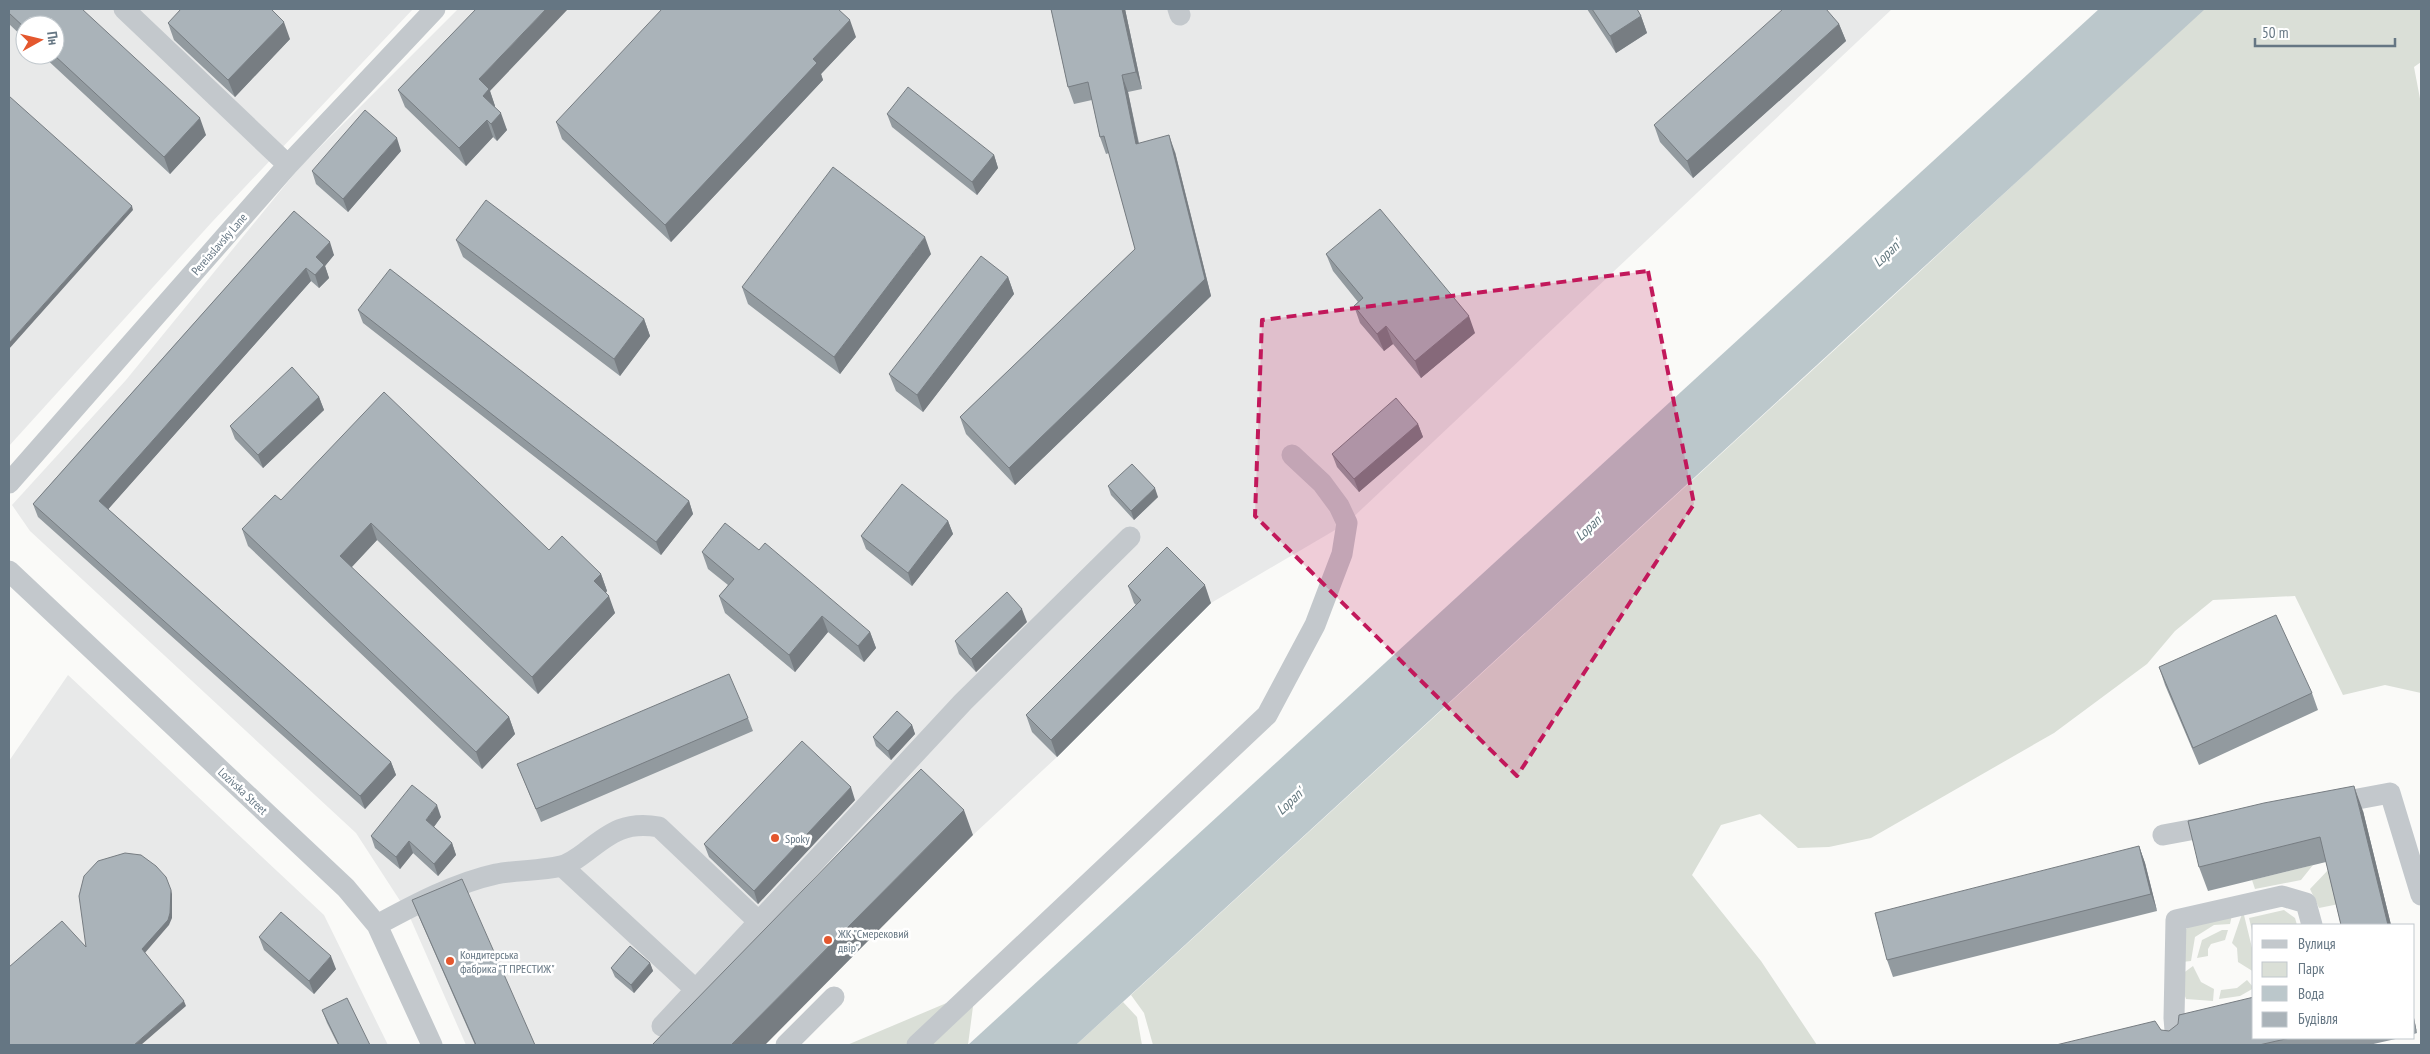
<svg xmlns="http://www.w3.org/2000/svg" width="2430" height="1054" font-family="'PT Sans Narrow',sans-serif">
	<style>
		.built { fill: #e8e9e9; fill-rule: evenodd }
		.green { fill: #dadfd7 }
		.water { fill: #bbc7cb }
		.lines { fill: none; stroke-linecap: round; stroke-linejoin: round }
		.minor { stroke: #c3c8cc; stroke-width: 21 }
		.wall { fill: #929a9f }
		.shaded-wall { fill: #777d82 }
		.building { fill: #aab3b9; stroke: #777d82 }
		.marked { fill: #c2185b; fill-opacity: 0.2; stroke: #c2185b; stroke-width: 4; stroke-dasharray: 10 6; stroke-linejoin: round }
		.poi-dot { fill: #e4572e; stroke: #fff; stroke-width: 2 }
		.labels { text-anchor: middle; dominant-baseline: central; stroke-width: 5; stroke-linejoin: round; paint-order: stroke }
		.street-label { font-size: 12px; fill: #657683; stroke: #fff }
		.poi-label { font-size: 12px; fill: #657683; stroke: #fff; text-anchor: start }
		.water-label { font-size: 14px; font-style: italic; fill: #60757c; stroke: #fff }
	</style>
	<rect width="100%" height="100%" fill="#fafaf8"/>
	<path class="built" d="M9,9H413L212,222L9,446ZM25,25H55V55H25Z
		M458,9H1892L1347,523L1211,603L1057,757L973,835L765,1045H466L408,913L356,833L30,531L12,505L126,380L299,168Z
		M68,675L324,915L388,1045H9V761Z"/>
	<path class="green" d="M2203,9H2421V62L2414,67L2421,104V693L2385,685L2343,695L2295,596L2213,600L2175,631L2147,664L2054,733L1871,838L1829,847L1798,848L1760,814L1721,825L1692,875L1761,961L1817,1045H1153L1144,1013L1131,995L1902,288Z
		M2313,865L2301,880L2255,889L2252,880Z
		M2330,868L2339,904L2319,908L2310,889Z
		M2284,910L2295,918L2297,925H2254V939L2249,918Z
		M2243,911L2254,956V972L2238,962L2237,948L2232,943Z
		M2232,915L2230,924L2214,925L2195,937L2191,961L2182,962L2185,930L2191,925Z
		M2222,930H2228L2225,940L2211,944L2208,949V956L2197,958L2202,940Z
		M2193,966L2201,982L2214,989L2213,1001L2186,999L2182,988V974Z
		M2247,980L2254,988L2240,996L2219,999L2221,990L2237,988Z
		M975,991L968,1045H847Z
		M1123,1002L1137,1017L1142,1045H1076Z"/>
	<path class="water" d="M2099,9H2205L1076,1045H968Z"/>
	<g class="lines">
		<path class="minor" d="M124,9L288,165
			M1178,9L1180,15
			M9,483L288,165L435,9
			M9,571L346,888L377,925L432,1045
			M2331,804L2390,793L2421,895
			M2163,835L2217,825
			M562,866L696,990
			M377,925C414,905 455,883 496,874C517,870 540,871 561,866C570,864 579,857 587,851C611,832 627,821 659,827L759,922
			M662,1026L963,702L1130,537
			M2176,1043L2174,1018L2176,920L2282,896L2306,903L2312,925
			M786,1045L834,997
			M917,1045L1267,715L1315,625L1342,554L1347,523L1339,506L1322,483L1292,455"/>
	</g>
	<path class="wall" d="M9,9L206,135L170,174L42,55H55L25,25V39L9,24Z
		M1051,9H1125L1142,89L1128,92L1139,143L1175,152L1211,296L1015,485L966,434L960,417L1135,249L1109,153L1106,154L1100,137L1092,100L1074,104L1068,87Z
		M1587,9H1637L1641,16L1647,33L1616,53Z
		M168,23L290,39L235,97L174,40Z
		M1839,24L1846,41L1693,178L1660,142L1654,125Z
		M856,37L821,74L823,80L671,242L562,139L556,122Z
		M398,90L490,91L495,106V107L507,130L497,141L493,137L466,166L405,107Z
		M887,114L994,155L998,168L977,195L892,127Z
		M401,151L348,212L316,184L312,171Z
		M294,211L334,255L325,266L329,278L319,288L311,281L108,509L391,762L396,775L365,809L38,517L33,504Z
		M456,240L644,319L650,336L620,376L463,257Z
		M931,254L840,374L748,304L742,287Z
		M1326,254L1475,333L1421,378L1393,344L1384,351L1360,323L1354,306L1358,302L1333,271Z
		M1008,277L1014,294L923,412L896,391L889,374Z
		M358,310L689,501L693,514L661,555L363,323Z
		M319,397L324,410L263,468L235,439L230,426Z
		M1418,424L1423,437L1359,492L1337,467L1332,454Z
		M1108,486L1158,497L1134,520L1111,495Z
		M281,500L549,550L601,574L607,591L606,593L615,613L538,694L377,540L351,568L509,717L515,734L482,769L248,546L242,529Z
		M948,521L953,534L912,586L866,549L861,536Z
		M759,550L870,632L876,648L864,662L828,632L795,672L725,613L719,596L728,585L708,569L702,552Z
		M1128,586L1211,603L1057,757L1032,732L1026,715L1136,605L1134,603Z
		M1027,622L976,672L959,654L955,641Z
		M2159,667L2312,693L2318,710L2199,765L2165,685Z
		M748,718L753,731L541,822L517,764Z
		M912,725L915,734L891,760L876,746L873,737Z
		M855,800L758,904L709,857L704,844Z
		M2363,811L2391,925H2341L2326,862L2208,891L2199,867Z
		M441,817L434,827L452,843L456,855L438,876L413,853L400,869L375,848L371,836Z
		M2139,846L2145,863L2157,911L1893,977L1887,960Z
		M412,900L535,1045H475L419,917Z
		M259,937L336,969L314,994L264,950Z
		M650,963L653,971L634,993L615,977L611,968Z
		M322,1010L370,1045H338L327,1023Z
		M2414,1018L2417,1033L2414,1034Z
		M2161,1030L2169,1031L2254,1038H2400L2369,1045H2056Z"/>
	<path class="shaded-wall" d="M546,9H568L490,91L495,106L489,113L483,96L479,79Z
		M1122,9H1125L1142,89L1136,72Z
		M1641,16L1647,33L1616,53L1610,36Z
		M850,20L856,37L821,74L823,80L671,242L665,225L813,59Z
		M284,22L290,39L235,97L228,80Z
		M1839,24L1846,41L1693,178L1687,161Z
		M1122,75L1128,92L1142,161L1136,144Z
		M501,113L507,130L497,141L491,124Z
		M200,118L206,135L170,174L164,157Z
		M487,120L493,137L466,166L459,148Z
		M1169,135L1175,152L1211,296L1015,485L1009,468L1205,279Z
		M397,138L401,151L348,212L343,199Z
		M994,155L998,168L977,195L972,182Z
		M132,206L133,210L9,349V343Z
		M925,237L931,254L840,374L834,357Z
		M330,242L334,255L325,266L329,278L319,288L315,275L316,257Z
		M306,268L311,281L104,514L99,501Z
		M1008,277L1014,294L923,412L917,395Z
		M1469,316L1475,333L1421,378L1415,361Z
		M644,319L650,336L620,376L614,359Z
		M1386,326L1393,344L1384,351L1377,334Z
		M319,397L324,410L263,468L258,455Z
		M1418,424L1423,437L1359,492L1354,479Z
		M1155,488L1158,497L1134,520L1131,511Z
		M689,501L693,514L661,555L656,542Z
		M948,521L953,534L912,586L908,573Z
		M371,523L377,540L346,573L340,556Z
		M601,574L607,591L600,598L594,581Z
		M1205,585L1211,603L1057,757L1051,740Z
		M609,596L615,613L538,694L532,677Z
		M1022,609L1027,622L976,672L971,659Z
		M822,616L828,632L795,672L789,655Z
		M870,632L876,648L864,662L858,646Z
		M509,717L515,734L482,769L476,752Z
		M912,725L915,734L891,760L888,751Z
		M391,762L396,775L365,809L360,796Z
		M2354,786L2363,811L2391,925H2388Z
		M851,787L855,800L758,904L754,891Z
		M437,805L441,817L430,832L426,820Z
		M964,810L973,835L765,1045H731Z
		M409,841L413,853L400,869L396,857Z
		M452,843L456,855L438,876L434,864Z
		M2139,846L2145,863L2157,911L2151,894Z
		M171,890L172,894V918L169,925L144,954L142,949Z
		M331,956L336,969L314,994L309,981Z
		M650,963L653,971L634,993L631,985Z
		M184,1001L186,1006L141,1045H134Z
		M2414,1018L2417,1033L2414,1023Z"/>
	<path class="building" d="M9,9H82L200,118L164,157L54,55H55V25H25V28L9,13Z
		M181,9H271L284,22L228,80L168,23Z
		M476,9H546L479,79L489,89L483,96L501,113L491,124L487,120L459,148L398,90Z
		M662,9H838L850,20L813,59L817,63L665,225L556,122Z
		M1051,9H1122L1136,72L1122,75L1136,144L1169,135L1205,279L1009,468L960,417L1135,249L1104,136L1100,137L1088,82L1068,87Z
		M1592,9H1637L1641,16L1610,36Z
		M1783,9H1826L1839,24L1687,161L1654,125Z
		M908,87L994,155L972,182L887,114Z
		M9,96L132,206L9,343Z
		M365,110L397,138L343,199L312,171Z
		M833,167L925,237L834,357L742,287Z
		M486,200L644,319L614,359L456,240Z
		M1380,209L1469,316L1415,361L1386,326L1377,334L1354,306L1363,298L1326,254Z
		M294,211L330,242L316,257L324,265L315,275L306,268L99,501L391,762L360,796L33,504Z
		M981,256L1008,277L917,395L889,374Z
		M390,269L689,501L656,542L358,310Z
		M292,367L319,397L258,455L230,426Z
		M384,392L549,550L562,536L601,574L594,581L609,596L532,677L371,523L340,556L509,717L476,752L242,529L275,495L281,500Z
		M1396,398L1418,424L1354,479L1332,454Z
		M1132,464L1155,488L1131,511L1108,486Z
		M902,484L948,521L908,573L861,536Z
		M725,523L759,550L765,543L870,632L858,646L822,616L789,655L719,596L734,579L702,552Z
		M1167,547L1205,585L1051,740L1026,715L1141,600L1128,586Z
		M1007,592L1022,609L971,659L955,641Z
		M2276,615L2312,693L2193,748L2159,667Z
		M729,674L748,718L536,809L517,764Z
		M897,711L912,725L888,751L873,737Z
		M802,741L851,787L754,891L704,844Z
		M921,769L964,810L731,1045H652Z
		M412,785L437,805L426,820L452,843L434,864L409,841L396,857L371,836Z
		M2354,786L2388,925H2341L2320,837L2199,867L2188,821L2264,803Z
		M2139,846L2151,894L1887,960L1875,913Z
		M125,853L141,855L156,866L166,877L171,890L170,913L168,920L142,949L184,1001L134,1045H9V967L62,921L86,947L79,896L84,876L98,861Z
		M462,879L535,1045H476L412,900Z
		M281,912L331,956L309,981L259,937Z
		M630,946L650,963L631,985L611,968Z
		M2254,997V1038H2290L2259,1045H2056L2155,1021L2161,1030L2169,1031L2178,1024L2179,1015Z
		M347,998L370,1045H339L322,1010Z"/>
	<path class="marked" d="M1648,271L1694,504L1517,776L1255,516L1262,320Z"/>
	<g class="poi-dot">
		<circle cx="775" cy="838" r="5"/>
		<circle cx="828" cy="940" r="5"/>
		<circle cx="450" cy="961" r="5"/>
	</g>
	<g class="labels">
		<g class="street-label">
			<text transform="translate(219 244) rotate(-49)">Pereiaslavsky Lane</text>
			<text transform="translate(243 791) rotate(43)">Lozivska Street</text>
		</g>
		<g class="poi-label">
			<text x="785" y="838">Spoky</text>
			<text x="838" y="933">ЖК "Смерековий<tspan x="838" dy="14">двір"</tspan></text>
			<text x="460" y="954">Кондитерська<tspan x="460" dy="14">фабрика "Т ПРЕСТИЖ"</tspan></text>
		</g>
		<g class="water-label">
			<text transform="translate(1887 253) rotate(-43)">Lopan'</text>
			<text transform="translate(1589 527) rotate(-43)">Lopan'</text>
			<text transform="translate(1290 801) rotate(-43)">Lopan'</text>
		</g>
	</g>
	<rect width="2430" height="1054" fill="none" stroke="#657683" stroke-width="20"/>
	<rect x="2252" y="924" width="162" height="115" fill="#ffffff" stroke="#c1c8cd"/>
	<rect x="2262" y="940" width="25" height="8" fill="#c3c8cc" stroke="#c1c8cd"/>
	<text x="2298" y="949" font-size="15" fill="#657683">Вулиця</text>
	<rect x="2262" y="962" width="25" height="15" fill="#dadfd7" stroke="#c1c8cd"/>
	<text x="2298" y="974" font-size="15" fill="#657683">Парк</text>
	<rect x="2262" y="986" width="25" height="15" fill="#bbc7cb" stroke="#c1c8cd"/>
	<text x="2298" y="999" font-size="15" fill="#657683">Вода</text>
	<rect x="2262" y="1012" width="25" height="15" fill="#aab3b9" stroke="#c1c8cd"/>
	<text x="2298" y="1024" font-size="15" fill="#657683">Будівля</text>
	<g transform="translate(40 40) rotate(82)"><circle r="24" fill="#ffffff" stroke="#c1c8cd"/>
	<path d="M0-4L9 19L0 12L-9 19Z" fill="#e4572e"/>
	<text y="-8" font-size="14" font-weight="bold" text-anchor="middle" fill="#657683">Пн</text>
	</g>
	<path d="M2255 38v8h140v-8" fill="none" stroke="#657683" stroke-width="2.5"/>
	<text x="2262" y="38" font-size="15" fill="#657683" stroke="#ffffff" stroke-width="4" paint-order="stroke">50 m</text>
</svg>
